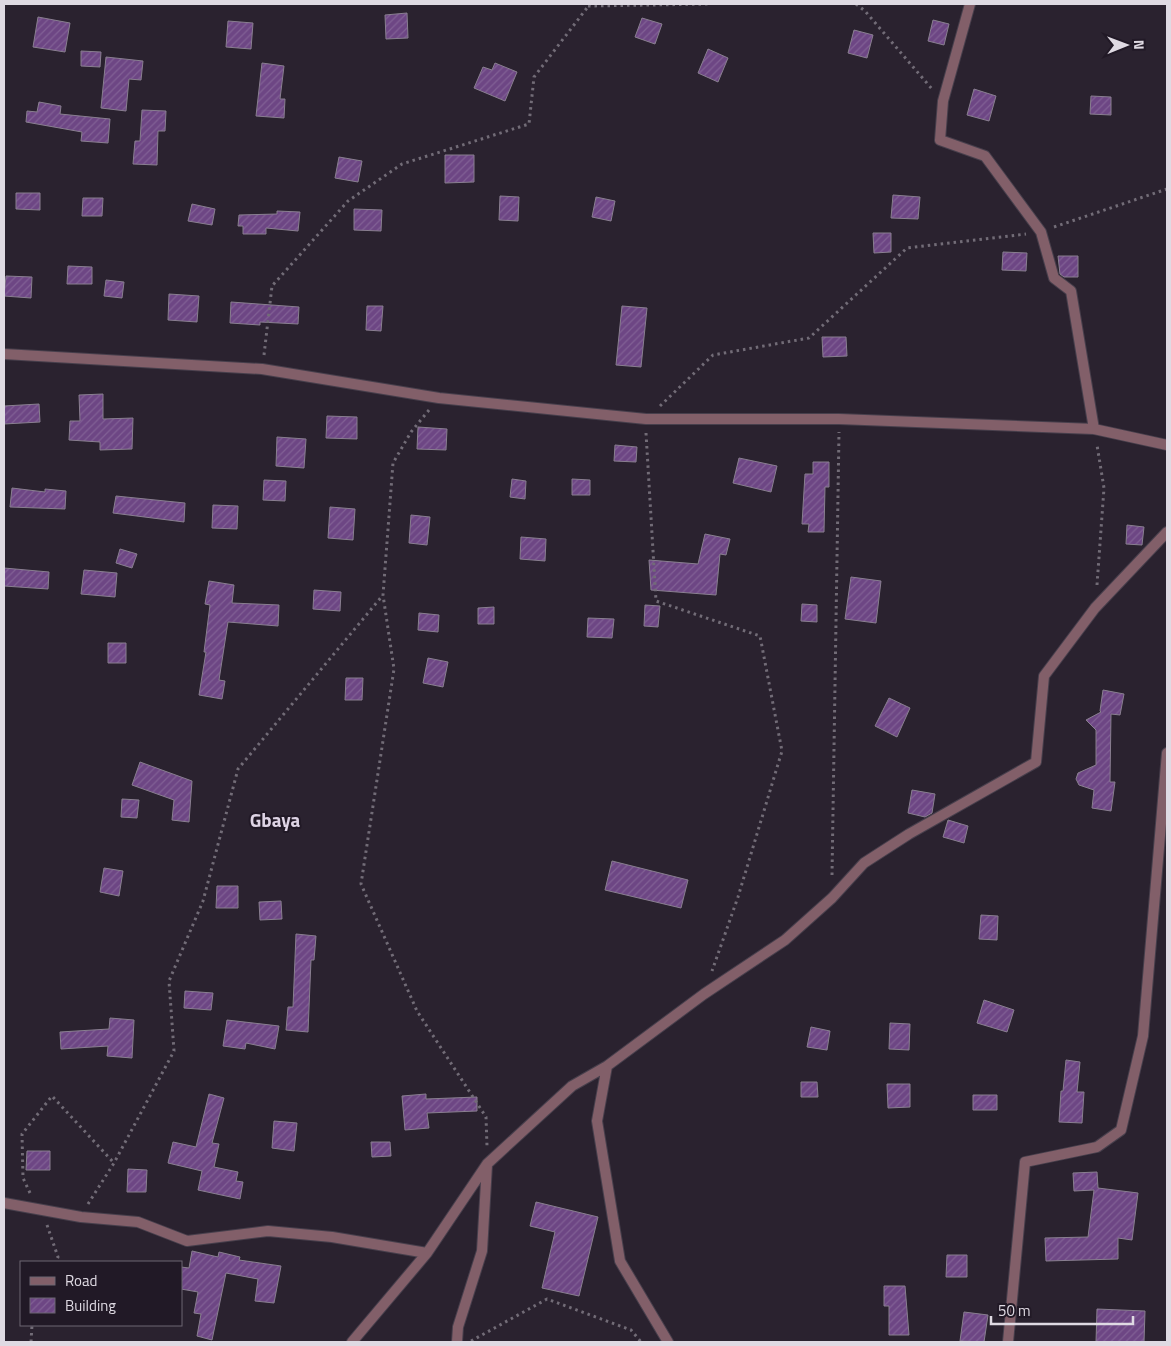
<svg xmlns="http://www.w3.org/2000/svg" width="1171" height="1346" font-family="'Titillium Web',sans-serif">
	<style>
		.building { fill: url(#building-hatch); stroke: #897f90 }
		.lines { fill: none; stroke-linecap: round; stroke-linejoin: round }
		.street-casing { stroke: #473f4c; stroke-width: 12 }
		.path { stroke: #726c77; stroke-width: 3; stroke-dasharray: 2.5 4; stroke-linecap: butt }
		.street { stroke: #825f69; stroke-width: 10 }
		.labels { text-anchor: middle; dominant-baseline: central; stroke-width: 4; stroke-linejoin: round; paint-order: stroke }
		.neighbourhood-label { font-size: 19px; font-weight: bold; fill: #ded4e5; stroke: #211926 }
	</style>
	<defs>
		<pattern id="building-hatch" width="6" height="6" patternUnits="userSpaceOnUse" patternTransform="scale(1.25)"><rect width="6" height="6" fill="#6d4684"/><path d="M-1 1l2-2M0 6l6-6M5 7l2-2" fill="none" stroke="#816095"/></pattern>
	</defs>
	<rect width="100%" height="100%" fill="#2a222f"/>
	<path class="building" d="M407,13L408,38L386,39L385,15Z
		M38,17L70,23L65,52L33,47Z
		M642,18L662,24L655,44L635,37Z
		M933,20L949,24L944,45L928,41Z
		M228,21L253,23L251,49L226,47Z
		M854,30L873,35L867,58L848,53Z
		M708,49L728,58L718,82L698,73Z
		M81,51L101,52L100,67L81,66Z
		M106,57L143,61L141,80L129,79L126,111L101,108Z
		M262,63L284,66L280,99H285L284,118L256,116Z
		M495,63L517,72L505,101L474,88L483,67L492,70Z
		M974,89L996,96L989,121L967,115Z
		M1091,96L1111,97V115L1090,114Z
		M39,102L61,106L60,114L110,119L108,143L81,141L82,132L26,122L27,111L37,112Z
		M142,110L166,111L165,131H158L157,165L133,164L135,141H140Z
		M445,155H474V182L445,183Z
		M339,157L362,161L358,182L335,178Z
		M16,193H40V210L16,209Z
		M893,195L920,197L918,219L891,218Z
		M500,196L519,197L518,221L499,220Z
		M596,197L615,201L611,221L592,217Z
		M83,198H103L102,216H82Z
		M192,204L215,209L212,225L188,221Z
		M354,209L382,210L381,231L354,230Z
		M277,211L300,212L298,231L266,228V234H243V226H238L239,215L277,214Z
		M873,233H891V252L874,253Z
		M1003,252L1027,253L1026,271L1002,270Z
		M1058,256H1078V277H1064L1060,274Z
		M68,266L92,267V284H67Z
		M6,276L32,277L31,298L4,296Z
		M106,280L124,282L122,298L104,296Z
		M169,294L199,296L197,322L168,320Z
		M231,302L299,307L298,324L260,322V325L230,323Z
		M367,306H383L381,331L366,330Z
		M622,306L647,308L641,367L616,365Z
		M822,337H846L847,356L823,357Z
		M103,394V419L133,418L132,449L100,450V442L69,440L70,421H80L79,395Z
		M39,404L40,422L4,424V406Z
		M327,416L357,417V439L326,438Z
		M418,427L447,429L446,450L417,449Z
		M277,437L306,439L304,468L276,466Z
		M615,445L637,447L636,462L614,461Z
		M739,458L777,466L771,492L733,483Z
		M813,462H829V487H825L824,532H808L809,524H802L805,474H813Z
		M512,479L526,481L525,499L510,497Z
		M572,479L590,480V495H572Z
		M264,480L286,481L285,501L263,500Z
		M12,488L45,492V489L66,491L65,509L10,507Z
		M116,496L185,503L184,522L113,513Z
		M213,505L238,506L237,529L212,528Z
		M330,507L355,509L353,540L328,538Z
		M411,515L430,517L427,545L409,543Z
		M1127,525L1144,527L1142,545L1126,544Z
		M705,534L730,539L726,555L720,554L716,595L651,590L649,560L698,564Z
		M521,537L546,539L545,561L520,559Z
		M120,549L137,554L132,568L116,563Z
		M4,568L49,572L48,589L4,586Z
		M84,570L117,573L115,597L81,594Z
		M851,577L881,581L876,623L845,619Z
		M209,581L234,585L232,603L279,605L278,626L228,622L219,680L225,681L222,699L199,695L206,652H204L210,605L205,604Z
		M314,590L341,592L340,611L313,609Z
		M802,604L817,605V622L801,621Z
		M645,605L660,606L658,627L644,626Z
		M494,607V624H478V608Z
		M419,613L439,615L438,632L418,630Z
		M588,618L614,619L612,638L587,637Z
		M108,643H126V663H108Z
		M428,658L448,662L443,687L423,683Z
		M346,678H363L362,700H345Z
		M1103,690L1124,694L1120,715L1111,714L1110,782H1115L1111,811L1092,808L1094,790L1079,785L1076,779L1078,773L1096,765V730L1086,720L1101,712L1100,711Z
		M889,698L910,708L897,737L875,726Z
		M140,762L192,781L189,822L172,820L174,800L132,785Z
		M912,790L935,794L932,813L925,817L908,813Z
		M122,799L139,800L137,818L121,817Z
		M948,820L968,826L964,843L943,837Z
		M612,861L688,880L681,908L605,890Z
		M104,868L123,871L119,896L100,892Z
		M217,886H238V908H216Z
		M281,901L282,919L260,920L259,902Z
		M981,915L998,916L997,940L979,939Z
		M296,934L316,936L314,960H311L308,1032L286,1030L288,1007H293Z
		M185,991L213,993L211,1010L184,1008Z
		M984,1000L1014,1010L1007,1032L977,1023Z
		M110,1018L134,1020L132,1058L107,1056L108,1046L61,1049L60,1032L109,1029Z
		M227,1020L279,1026L275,1049L246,1043L245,1049L223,1046Z
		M890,1023L910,1024L909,1050L889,1049Z
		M811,1027L830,1031L827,1050L807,1047Z
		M1066,1060L1080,1062L1077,1092H1084L1082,1123L1059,1122L1061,1091H1063Z
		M801,1082H817L818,1097H801Z
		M887,1084H910V1107L888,1108Z
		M209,1094L224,1098L212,1143L219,1144L214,1167L238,1172L236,1181L243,1182L240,1199L198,1190L202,1171L168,1163L173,1142L196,1147Z
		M426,1094V1099L477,1097V1111L427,1113L429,1128L405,1130L402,1096Z
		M973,1095H997V1110H973Z
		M274,1121L297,1123L294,1151L272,1148Z
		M371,1142H390L391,1156L372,1157Z
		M27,1151H50V1170H26Z
		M128,1169L147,1170L146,1192H127Z
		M1097,1172L1098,1188L1138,1193L1132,1240L1118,1238V1259L1046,1261L1045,1238L1088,1237L1094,1190L1074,1191L1073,1173Z
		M536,1202L598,1217L579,1296L542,1288L555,1232L530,1226Z
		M192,1251L218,1257L219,1252L240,1257L239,1260L281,1266L274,1303L255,1301L258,1279L226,1273L212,1340L197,1336L201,1314L194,1313L198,1292L181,1289V1267L189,1268Z
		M947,1255H967V1277H946Z
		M884,1286H905L909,1335H889V1306H884Z
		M1097,1309L1145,1311L1144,1342H1096Z
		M964,1312L988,1315L984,1342L960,1341Z"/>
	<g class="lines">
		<g class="street-casing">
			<path id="street" d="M970,4L943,101L940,140L985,156L1041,232L1054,278L1071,291L1094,429
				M4,354L262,369L439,398L646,419H839L1094,429L1167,445
				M607,1066L597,1121L620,1261L668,1342
				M4,1203L81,1217L138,1222L187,1241L268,1231L332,1237L427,1253
				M352,1342L427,1253L487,1164L572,1086L607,1066L704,994L785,940L832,898L864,863L909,834L1036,762L1044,676L1095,608L1167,532
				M457,1342L458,1327L482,1251L487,1165
				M1008,1342L1025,1162L1097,1147L1121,1130L1143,1036L1167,753"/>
		</g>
		<path class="path" d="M856,4L865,11L932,89
			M588,6L711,4
			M1054,227L1167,189
			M264,355L272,286L348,201L402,164L529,124L534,77L590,4
			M660,406L713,355L809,338L907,248L1026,234
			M429,410L411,432L393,463L383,595L394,669L361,884L417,1011L486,1117L487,1146
			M646,433L656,601L760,636L782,751L738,897L712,971
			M1097,585L1104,488L1097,445
			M832,875L839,432
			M30,1193L23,1178L22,1134L52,1096L114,1163
			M88,1204L114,1163L174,1051L169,981L203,901L238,769L383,595
			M47,1225L58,1257L56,1262
			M471,1341L547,1299L631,1330L641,1342
			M31,1342L32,1325"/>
		<use href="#street" class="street"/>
	</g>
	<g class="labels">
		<g class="neighbourhood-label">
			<text x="275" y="819">Gbaya</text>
		</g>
	</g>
	<rect width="1171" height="1346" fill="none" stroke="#dfdae3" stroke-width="10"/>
	<rect x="20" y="1261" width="162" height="65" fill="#211926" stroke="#6d6672"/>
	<rect x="30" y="1277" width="25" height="8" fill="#825f69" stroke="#6d6672"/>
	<text x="65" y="1286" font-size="15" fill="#dfdae3">Road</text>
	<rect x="30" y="1298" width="25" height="15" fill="url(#building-hatch)" stroke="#6d6672"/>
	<text x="65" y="1311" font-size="15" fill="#dfdae3">Building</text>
	<g transform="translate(1126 45) rotate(89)" stroke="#211926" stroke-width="4" paint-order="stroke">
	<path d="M0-4L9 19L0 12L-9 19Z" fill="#dfdae3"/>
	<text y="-8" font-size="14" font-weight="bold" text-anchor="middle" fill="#dfdae3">N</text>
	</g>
	<path d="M991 1316v8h142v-8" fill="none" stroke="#dfdae3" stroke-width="2.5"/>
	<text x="998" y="1316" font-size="15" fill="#dfdae3" stroke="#211926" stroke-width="4" paint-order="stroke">50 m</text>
</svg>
